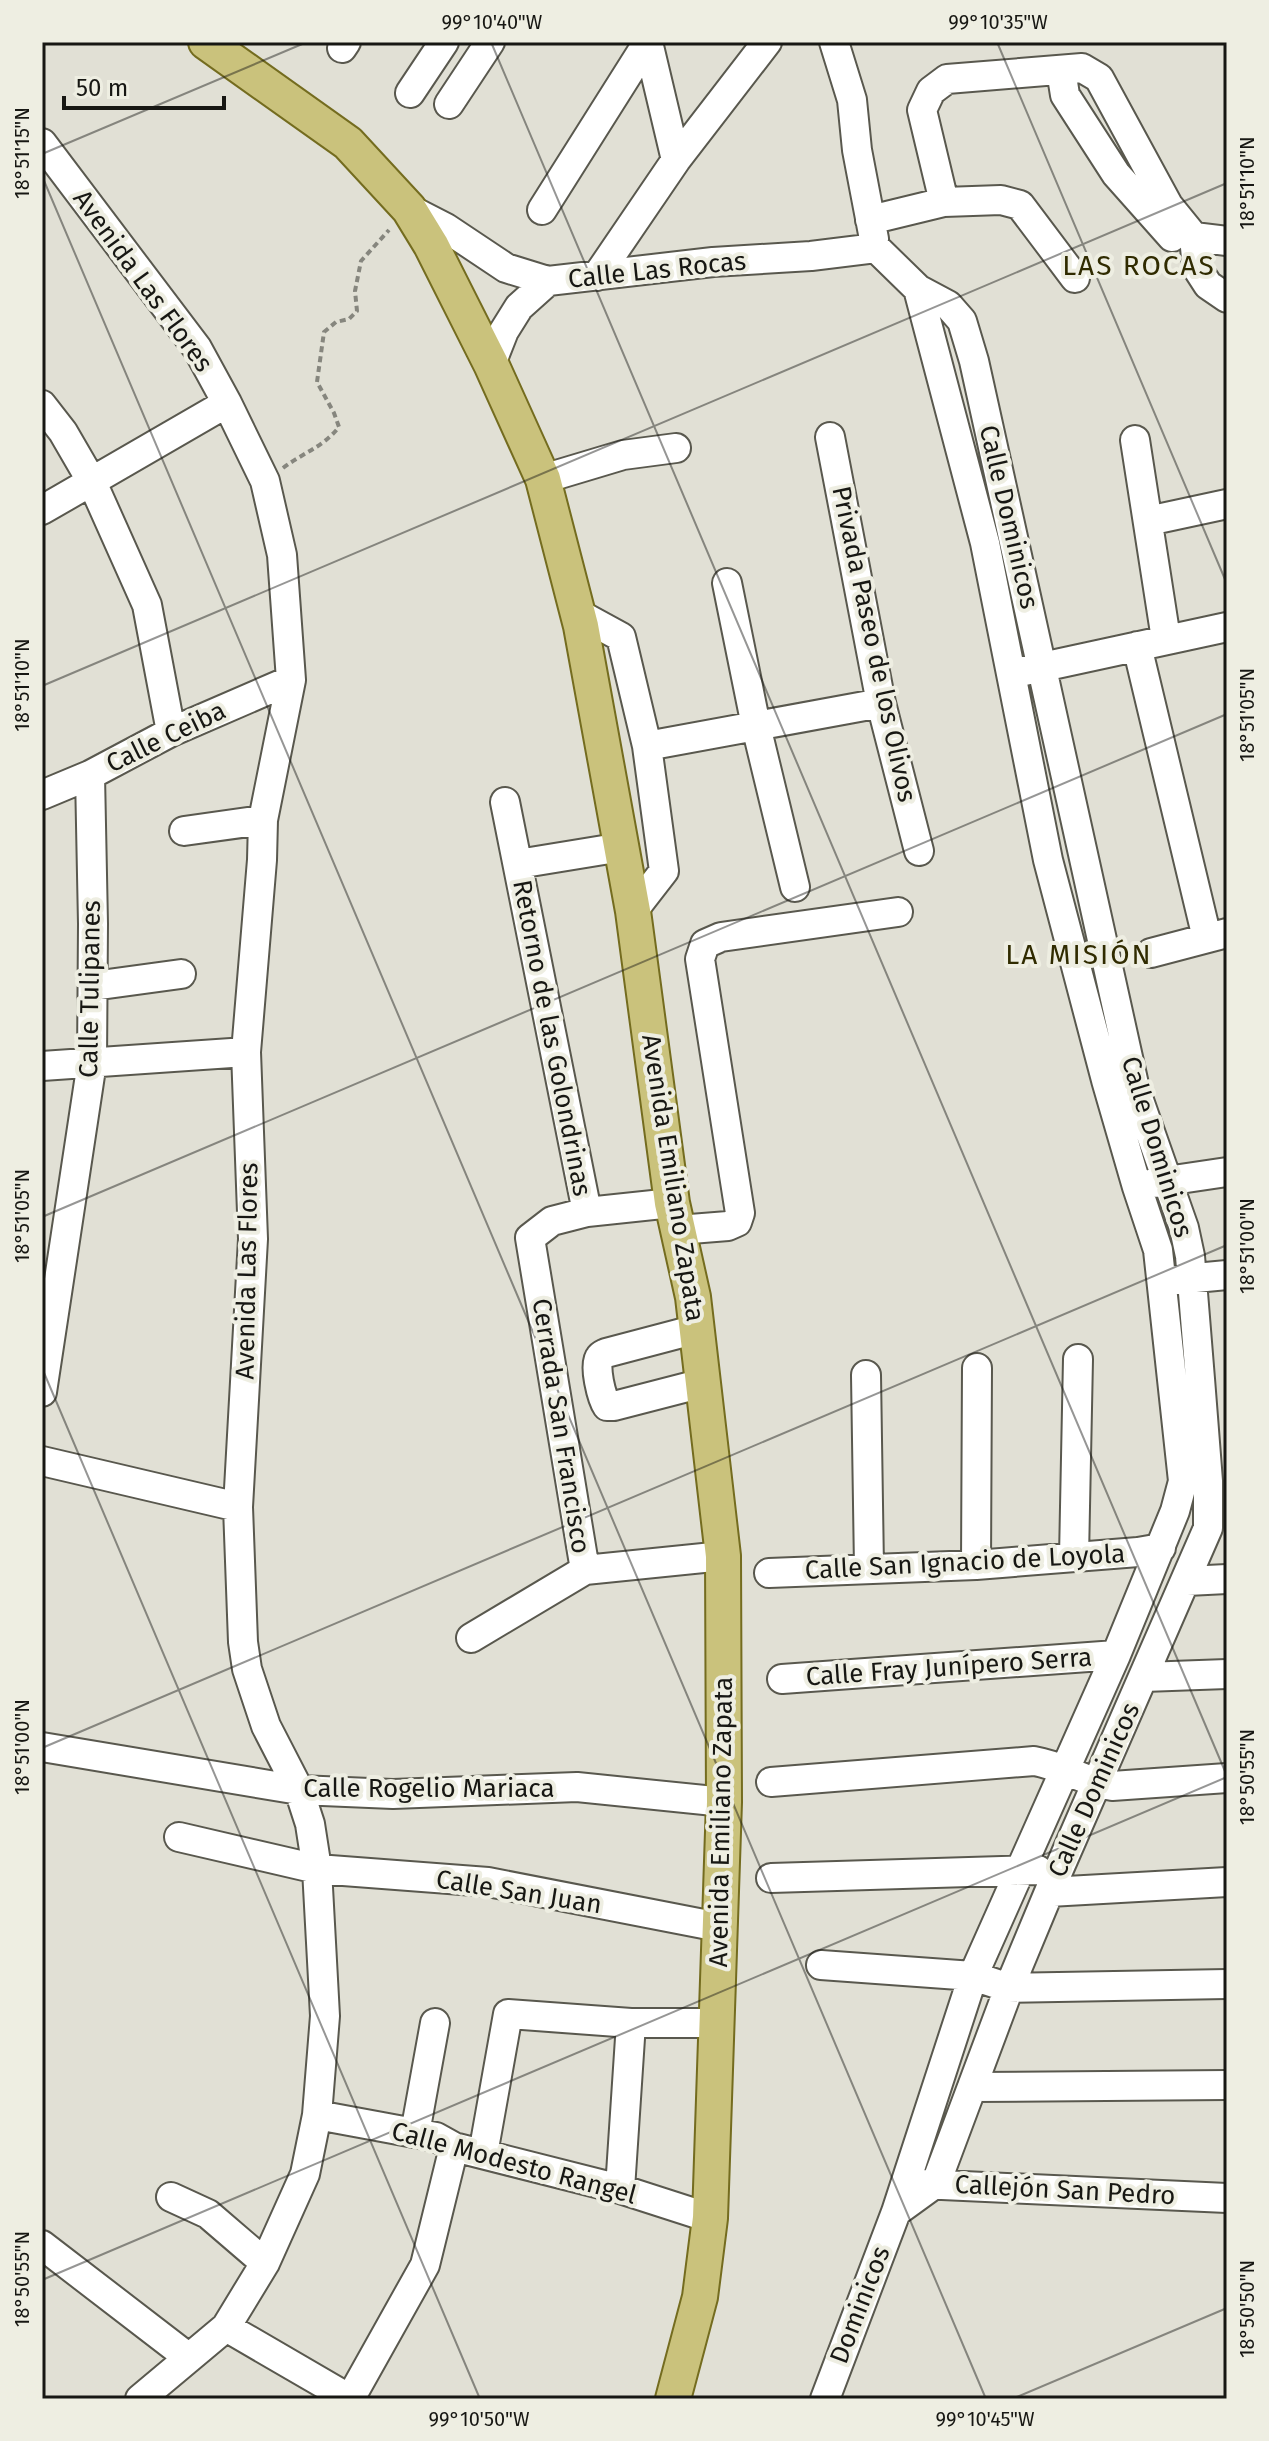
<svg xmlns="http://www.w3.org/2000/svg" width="1269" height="2441" font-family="'Fira Sans',sans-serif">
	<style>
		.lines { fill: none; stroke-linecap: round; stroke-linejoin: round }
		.minor-casing { stroke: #59584e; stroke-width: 32 }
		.major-casing { stroke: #746c1f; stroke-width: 38 }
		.path { stroke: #86867e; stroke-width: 4; stroke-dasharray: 6 4; stroke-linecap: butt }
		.minor { stroke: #fff; stroke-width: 28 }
		.major { stroke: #cac27c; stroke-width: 34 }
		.ticks { fill: none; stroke: #171713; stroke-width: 2; stroke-opacity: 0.45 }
		.labels { text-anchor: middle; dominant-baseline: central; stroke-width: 8; stroke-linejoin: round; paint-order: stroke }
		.street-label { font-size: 26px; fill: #171713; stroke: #eeeee2 }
		.neighbourhood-label { font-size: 28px; letter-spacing: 2px; fill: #302b00; stroke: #eeeee2 }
		.neatline { fill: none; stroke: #171713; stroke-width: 3 }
		.ticks-label { font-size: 20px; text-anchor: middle; fill: #171713 }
	</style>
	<rect width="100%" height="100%" fill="#e1e0d5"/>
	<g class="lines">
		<g class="minor-casing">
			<path id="minor" d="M648,42L676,160
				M834,42L852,100L857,150L874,239
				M342,48L346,42
				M1061,70L1065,95L1116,174L1172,237
				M410,93L444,42
				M449,104L490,42
				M42,143L197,348L227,403L265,481L282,555L291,680L263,820L262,860L246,1052L253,1239L238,1507L243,1642L247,1669L266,1726L299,1790L310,1824L317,1869L325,2016L317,2115L305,2174L265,2263L226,2327L140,2399
				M944,202L922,110L931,91L947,79L1082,68L1099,78L1168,205L1194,237L1197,268L1208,285L1227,298
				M409,209L446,228L506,268L548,281L713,262L811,256L876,248
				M542,210L648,42
				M870,220L944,202L1001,200L1020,205L1075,278
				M1194,237L1227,241
				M876,248L918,289L948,305L962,321L974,361L1135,1089L1184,1228L1190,1256L1200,1379L1208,1481V1528L1049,1892L1009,1988L936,2183L896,2212
				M597,276L676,160L767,42
				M491,364L504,331L519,307L548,281
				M42,405L63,432L92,482L147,605L171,732
				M830,437L881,703L919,851
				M1135,440L1166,639
				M543,479L623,455L676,448
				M42,510L227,403
				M1148,521L1227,504
				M727,583L756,726L795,887
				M577,613L621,637L647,746L664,871L633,911
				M1137,646L1207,938
				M1024,671L1227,627
				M647,746L881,703
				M42,795L90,775L171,732L291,680
				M505,802L587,1212
				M184,831L263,820
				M518,864L622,847
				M1151,953L1227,933
				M93,986L181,974
				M42,1066L246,1052
				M1153,1183L1227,1172
				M678,1230L728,1226L737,1222L740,1213L700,959L705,944L721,937L898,912
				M1174,1280L1227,1275
				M697,1329L606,1353C604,1354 601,1355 600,1357C593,1364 602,1399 607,1406H614L703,1383
				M866,1375L869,1568
				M42,1392L92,1062L93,924L90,775
				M42,1461L238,1507
				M1074,1557L1078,1359
				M976,1565L977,1368
				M585,1570L530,1238L552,1221L587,1212L672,1203
				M769,1573L976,1565L1138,1552L1161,1548
				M1187,1581L1227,1579
				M471,1638L585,1570L723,1556
				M1144,1677L1227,1674
				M782,1679L1116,1655
				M42,1747L299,1790L393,1794L577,1787L724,1802
				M771,1782L1034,1761C1064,1766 1084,1782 1112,1786L1227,1778
				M179,1837L317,1869L488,1882L719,1927
				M771,1878L1038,1870
				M1049,1892L1227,1882
				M821,1965L973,1976L1009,1988L1227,1984
				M972,2087L1227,2085
				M317,2115L436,2137L454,2147L620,2189L710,2218
				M415,2133L435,2023
				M483,2154L508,2014L631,2023H718
				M920,2184L1227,2198
				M620,2189L631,2023
				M171,2197L208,2214L265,2263
				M42,2245L189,2358
				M226,2327L350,2399
				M350,2399L425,2265L454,2147
				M825,2399L896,2212L973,1976L1116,1655L1175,1511L1183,1481L1158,1250L1137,1187L1106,1080L1048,860L985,543L918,289"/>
		</g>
		<g class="major-casing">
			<path id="major" d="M206,42L348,143L409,209L431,245L491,364L543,479L581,626L633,911L672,1203L693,1297L723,1556L724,1802L710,2218L700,2297L673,2399"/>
		</g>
		<path class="path" d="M283,468C304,452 322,448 339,427L334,413L317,382L324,332L336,322L349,319L357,311L355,291L361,261L389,230"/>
		<use href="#minor" class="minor"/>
		<use href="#major" class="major"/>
	</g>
	<path class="ticks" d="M491,42L1227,1776M997,42L1227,584M42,154L307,42M42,176L986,2399M42,686L1227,183M42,1217L1227,714M42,1368L480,2399M42,1748L1227,1245M42,2280L1227,1777M1012,2399L1227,2308"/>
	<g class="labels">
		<g class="street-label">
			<text transform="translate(657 270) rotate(-6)">Calle Las Rocas</text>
			<text transform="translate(143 281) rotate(54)">Avenida Las Flores</text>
			<text transform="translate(1009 517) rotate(77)">Calle Dominicos</text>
			<text transform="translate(874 644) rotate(78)">Privada Paseo de los Olivos</text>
			<text transform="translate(166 737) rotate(-26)">Calle Ceiba</text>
			<text transform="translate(90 989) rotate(-89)">Calle Tulipanes</text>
			<text transform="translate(552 1038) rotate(79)">Retorno de las Golondrinas</text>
			<text transform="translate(1157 1147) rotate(73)">Calle Dominicos</text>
			<text transform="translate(673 1178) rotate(81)">Avenida Emiliano Zapata</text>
			<text transform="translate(247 1271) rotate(-89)">Avenida Las Flores</text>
			<text transform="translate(561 1426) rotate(81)">Cerrada San Francisco</text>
			<text transform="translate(965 1562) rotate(-3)">Calle San Ignacio de Loyola</text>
			<text transform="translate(949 1667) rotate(-4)">Calle Fray Junípero Serra</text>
			<text x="429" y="1788">Calle Rogelio Mariaca</text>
			<text transform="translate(1094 1790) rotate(-66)">Calle Dominicos</text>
			<text transform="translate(721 1822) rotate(-89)">Avenida Emiliano Zapata</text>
			<text transform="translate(519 1892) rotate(9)">Calle San Juan</text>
			<text transform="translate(514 2163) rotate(15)">Calle Modesto Rangel</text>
			<text transform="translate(1065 2190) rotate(3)">Callejón San Pedro</text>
			<text transform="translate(860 2305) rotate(-69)">Dominicos</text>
		</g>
		<g class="neighbourhood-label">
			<text x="1139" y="265">LAS ROCAS</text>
			<text x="1079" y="954">LA MISIÓN</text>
		</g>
	</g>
	<rect width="1269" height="2441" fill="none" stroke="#eeeee2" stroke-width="88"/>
	<path d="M64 96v12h160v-12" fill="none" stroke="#171713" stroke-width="4"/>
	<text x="76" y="96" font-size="24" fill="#171713" stroke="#eeeee2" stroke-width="6" paint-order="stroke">50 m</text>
	<rect x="44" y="44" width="1181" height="2353" class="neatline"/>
	<g class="ticks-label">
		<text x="492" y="29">99°10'40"W</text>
		<text x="998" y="29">99°10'35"W</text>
		<text transform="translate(22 153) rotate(-90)" y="7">18°51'15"N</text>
		<text transform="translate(1247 183) rotate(-90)" y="7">18°51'10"N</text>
		<text transform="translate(22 685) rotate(-90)" y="7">18°51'10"N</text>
		<text transform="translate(1247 715) rotate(-90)" y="7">18°51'05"N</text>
		<text transform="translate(22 1216) rotate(-90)" y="7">18°51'05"N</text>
		<text transform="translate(1247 1246) rotate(-90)" y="7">18°51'00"N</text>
		<text transform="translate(22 1747) rotate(-90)" y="7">18°51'00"N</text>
		<text transform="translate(1247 1777) rotate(-90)" y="7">18°50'55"N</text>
		<text transform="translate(22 2279) rotate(-90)" y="7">18°50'55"N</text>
		<text transform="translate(1247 2309) rotate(-90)" y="7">18°50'50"N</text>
		<text x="479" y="2426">99°10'50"W</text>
		<text x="985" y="2426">99°10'45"W</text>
	</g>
</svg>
